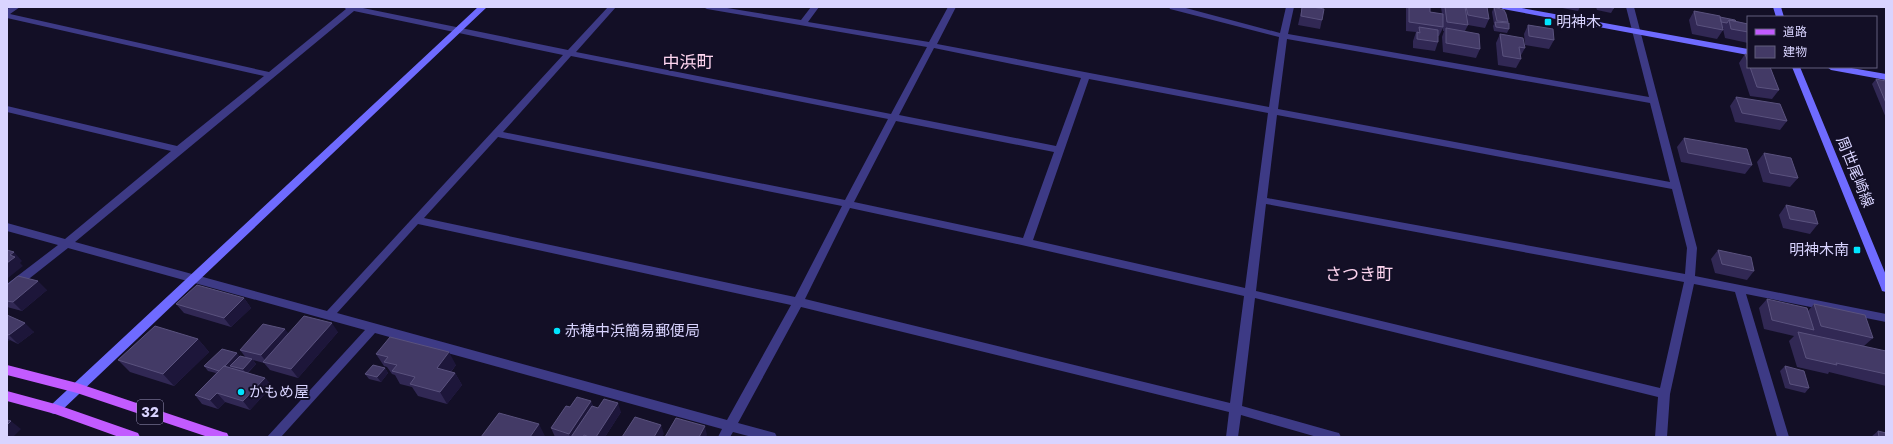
<svg xmlns="http://www.w3.org/2000/svg" width="1893" height="444" font-family="Jost,'Noto Sans JP',sans-serif">
	<style>
		.lines { fill: none; stroke-linecap: round; stroke-linejoin: round }
		.street { fill: #3d3a85; fill-rule: evenodd }
		.secondary { fill: #6f6bff; fill-rule: evenodd }
		.primary { fill: #c25bff; fill-rule: evenodd }
		.wall { fill: #312854 }
		.shaded-wall { fill: #1d163a }
		.building { fill: #433a66; stroke: #5a527e }
		.poi-dot { fill: #00e5ff; stroke: #130f26; stroke-width: 1.5 }
		.labels { text-anchor: middle; dominant-baseline: central; stroke-width: 4; stroke-linejoin: round; paint-order: stroke }
		.shield { fill: #130f26; stroke: #9e99be; stroke-width: 1 }
		.shield-label { font-size: 14px; font-weight: bold; fill: #d9d4ff }
		.poi-label { font-size: 15px; fill: #d9d4ff; stroke: #130f26; text-anchor: start }
		.street-label { font-size: 15px; fill: #d9d4ff; stroke: #130f26 }
		.quarter-label { font-size: 17px; fill: #ffd6f0; stroke: #130f26 }
	</style>
	<rect width="100%" height="100%" fill="#130f26"/>
	<g class="lines">
		<path class="street" d="M11,7H20L10,14L269,72L346,9L343,7H358L568,50L608,7H616L576,52L891,114L927,47L707,9L703,7H721L801,20L811,7H819L808,22L929,42L948,7H956L937,44L1269,107L1279,37L1170,9L1169,7H1182L1280,33L1286,7H1294L1288,34L1649,97L1626,7H1634L1697,248L1695,276L1886,314V322L1746,294L1789,437H1777L1735,292L1694,284L1670,394L1667,437H1655L1658,397L1255,298L1242,406L1335,432L1339,433L1341,437H1317L1241,415L1238,437H1226L1229,412L801,307L738,423L775,433L777,437H752L733,432L730,437H718L722,429L375,333L281,437H267L365,330L68,248L11,293L7,294V284L58,245L7,231V223L65,239L171,151L7,112V106L177,146L264,76L7,18V9ZM354,11L563,55L327,311L75,242ZM1287,39L1650,103L1670,182L1278,109ZM934,48L1081,78L1056,146L899,115ZM571,56L888,119L845,200L503,132ZM1089,79L1268,113L1245,288L1033,240ZM1277,115L1672,189L1687,248L1685,274L1267,198ZM896,121L1054,152L1023,238L854,202ZM498,137L842,206L795,297L424,218ZM1266,204L1684,282L1660,388L1256,291ZM850,208L1026,246L1244,296L1230,403L805,299ZM418,224L791,305L727,420L337,313Z"/>
		<path class="secondary" d="M478,7H487L59,413L55,414L51,413L49,409L51,405Z
			M1499,7H1516L1748,49V55L1503,9Z
			M1773,7H1781L1784,17H1776Z
			M1792,67H1800L1886,275V292L1882,291L1881,288Z
			M1827,67H1846L1886,74V80L1831,70Z"/>
		<path class="primary" d="M7,365L77,383L223,432L227,433L229,437H208L77,393L7,375Z
			M7,391L55,404L138,433L140,437H119L55,414L7,401Z"/>
	</g>
	<path class="wall" d="M1302,7L1322,20L1320,29L1298,25Z
		M1406,7H1430V12L1442,14L1441,7H1487L1489,19L1485,28L1468,25L1465,31L1480,49L1476,58L1443,52L1442,37L1444,31H1443V28L1439,36H1438V42L1435,51L1413,48V41L1416,32L1406,31Z
		M1494,7L1508,22V23L1509,29L1507,33L1494,31L1493,26L1494,24L1492,12Z
		M1557,7H1584V8L1580,7L1578,11Z
		M1596,7H1613L1614,8L1611,13L1597,10Z
		M1694,11L1748,24V43L1725,38L1723,29L1724,28H1723V30L1717,39L1692,34L1689,20Z
		M1528,25L1554,40L1549,49L1525,45L1524,34Z
		M1500,34L1525,48L1520,57L1521,59L1516,68L1498,65L1496,43Z
		M1745,54L1748,55V67H1770L1779,90L1772,99L1750,96L1739,63Z
		M1876,79L1886,81V118L1872,84Z
		M1736,97L1787,121L1780,130L1735,122L1730,106Z
		M1684,138L1752,165L1745,174L1681,162L1677,147Z
		M1764,153L1798,178L1790,187L1763,182L1757,162Z
		M1786,205L1818,224L1810,234L1783,228L1779,215Z
		M1718,250L1754,271L1747,280L1715,273L1711,259Z
		M7,285L47,290L22,311L7,307Z
		M244,298L251,308L231,327L184,313L176,304Z
		M1767,299L1808,311L1814,304L1873,338L1864,346L1886,374V386L1829,372L1828,374L1797,367L1789,341L1794,336L1764,329L1759,308Z
		M7,315L34,332L18,344L10,340L7,342Z
		M338,332L298,378L270,370L264,363L253,360L256,364L248,373L265,378L272,386L250,410L225,402L218,409L202,404L195,395L216,373L208,371L204,366L239,356L246,358L240,350L288,334Z
		M198,339L209,352L174,386L130,372L118,360Z
		M376,354L456,365L451,372L455,373L462,385L447,404L418,396L412,387L400,384L395,375L392,374L387,367L384,366Z
		M1785,366L1809,388L1805,393L1785,388L1780,371Z
		M385,368L388,373L381,382L369,379L365,374Z
		M570,407H593L621,412L605,437H555L551,428Z
		M1878,431L1886,437H1871Z"/>
	<path class="shaded-wall" d="M14,252L22,261L20,263L23,266L8,278L7,277V263L10,255Z
		M38,281L47,290L22,311L13,302Z
		M244,298L251,308L231,327L224,318Z
		M25,323L34,332L18,344L9,335Z
		M332,323L338,332L298,378L291,369Z
		M285,329L292,338L267,363L261,355Z
		M7,338L10,340L7,342Z
		M198,339L209,352L174,386L163,374Z
		M449,352L456,365L444,380L437,368Z
		M237,353L241,358L230,366L232,367L223,375L220,371Z
		M252,359L256,364L246,374L243,369Z
		M385,368L388,373L381,382L377,377Z
		M455,373L462,385L447,404L440,392Z
		M265,378L272,386L250,410L243,401Z
		M217,393L225,402L218,409L210,400Z
		M591,401L595,410L576,437H570L569,434Z
		M618,403L621,412L605,437H596Z
		M11,421L21,429L13,437H7V425Z
		M539,424L545,436L544,437H530Z
		M661,425L664,434L662,437H654Z
		M705,426L707,435L706,437H699Z"/>
	<path class="building" d="M1302,7H1313L1324,9L1322,20L1301,16Z
		M1409,7H1430V12L1443,14V27L1409,22Z
		M1445,7H1465L1468,25L1447,22Z
		M1466,7H1487L1489,19L1468,15Z
		M1494,7L1504,10L1506,14L1508,22L1497,21Z
		M1606,7H1613L1614,8Z
		M1694,11L1720,16L1723,30L1697,25Z
		M1720,17L1735,20L1736,21L1729,20L1727,23L1721,22Z
		M1729,20L1748,24V32L1731,29Z
		M1495,22L1509,23V29L1496,27Z
		M1528,25L1553,29L1554,40L1529,36Z
		M1419,27L1438,30V42L1417,39V32L1420,33Z
		M1446,28L1479,34L1480,49L1446,43Z
		M1500,34L1523,38L1525,48L1519,47L1521,59L1503,56Z
		M1745,54L1748,55V62Z
		M1750,67H1770L1779,90L1757,87Z
		M1876,79L1886,81V103Z
		M1736,97L1780,104L1787,121L1742,113Z
		M1684,138L1747,149L1752,165L1688,153Z
		M1764,153L1791,158L1798,178L1770,173Z
		M1786,205L1814,211L1818,224L1790,219Z
		M7,250L14,252L10,255L15,257L7,263Z
		M1718,250L1751,257L1754,271L1722,264Z
		M18,276L38,281L13,302L7,301V285Z
		M197,285L244,298L224,318L176,304Z
		M1767,299L1807,308L1814,330L1772,320Z
		M1814,304L1865,315L1873,338L1821,326Z
		M7,315L25,323L9,335L7,334Z
		M304,316L332,323L291,369L263,362Z
		M263,324L285,329L261,355L240,350Z
		M155,326L198,339L163,374L118,360Z
		M1798,332L1886,351V374L1836,363L1837,365L1806,358Z
		M390,337L449,352L437,368L455,373L440,392L410,384L415,377L392,371L397,365L384,362L388,357L376,354Z
		M222,349L237,353L225,366H224L219,371L204,366Z
		M240,356L252,359L243,369L230,366Z
		M373,365L385,368L377,377L365,374Z
		M224,366L265,378L243,401L217,393L210,400L195,395Z
		M1785,366L1804,371L1809,388L1790,384Z
		M577,397L591,401L569,434L551,428L566,406L570,407Z
		M604,399L618,403L596,437H589L584,435L583,437H571L592,406L598,408Z
		M499,413L539,424L530,437H481Z
		M635,417L661,425L654,437H622Z
		M676,418L705,426L699,437H665Z
		M7,420L11,421L7,425Z
		M1878,431L1886,433V437H1879Z"/>
	<g class="poi-dot">
		<rect x="1544" y="18" width="8" height="8" rx="2"/>
		<rect x="1853" y="246" width="8" height="8" rx="2"/>
		<circle cx="557" cy="331" r="4"/>
		<circle cx="241" cy="392" r="4"/>
	</g>
	<g class="labels">
		<rect class="shield" x="137" y="400" width="26" height="24" rx="3"/>
		<g class="shield-label">
			<text x="150" y="412">32</text>
		</g>
		<g class="poi-label">
			<text x="1556" y="22">明神木</text>
			<text x="1849" y="250" text-anchor="end">明神木南</text>
			<text x="565" y="331">赤穂中浜簡易郵便局</text>
			<text x="249" y="392">かもめ屋</text>
		</g>
		<g class="street-label">
			<text transform="translate(1855 172) rotate(68)">周世尾崎線</text>
		</g>
		<g class="quarter-label">
			<text x="688" y="62">中浜町</text>
			<text x="1359" y="274">さつき町</text>
		</g>
	</g>
	<rect width="1893" height="444" fill="none" stroke="#d9d4ff" stroke-width="16"/>
	<rect x="1747" y="16" width="130" height="52" fill="#130f26" stroke="#625e7d"/>
	<rect x="1755" y="29" width="20" height="6" fill="#c25bff" stroke="#625e7d"/>
	<text x="1783" y="36" font-size="12" fill="#d9d4ff">道路</text>
	<rect x="1755" y="46" width="20" height="12" fill="#433a66" stroke="#625e7d"/>
	<text x="1783" y="56" font-size="12" fill="#d9d4ff">建物</text>
</svg>
